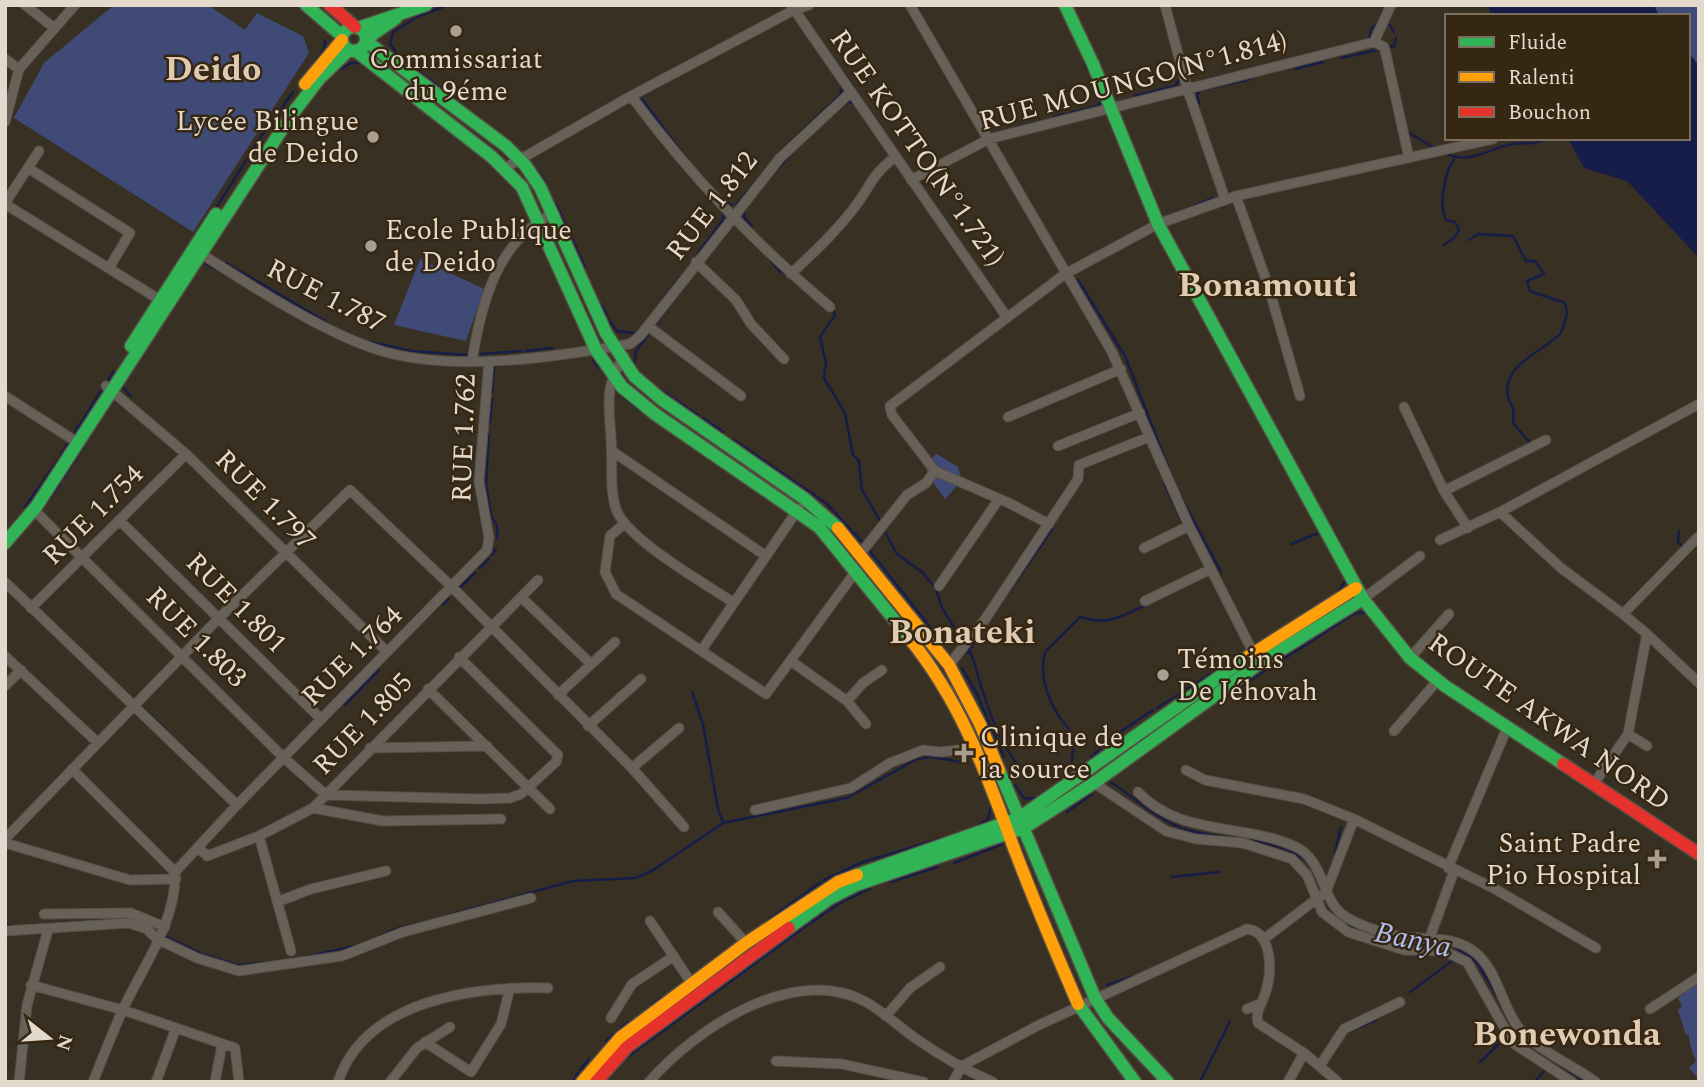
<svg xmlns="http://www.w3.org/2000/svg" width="1704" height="1087" font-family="Spectral,serif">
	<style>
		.green { fill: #3f4a77 }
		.water { fill: #161d49 }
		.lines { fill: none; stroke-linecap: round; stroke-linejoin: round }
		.stream { stroke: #161d49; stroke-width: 2.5 }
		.street-casing { stroke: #564e43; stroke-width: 11 }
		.fast-casing { stroke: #564e43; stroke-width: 15 }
		.slow-casing { stroke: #564e43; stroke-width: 15 }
		.jam-casing { stroke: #564e43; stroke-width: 15 }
		.street { stroke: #686159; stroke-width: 9 }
		.fast { stroke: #30b455; stroke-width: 12 }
		.slow { stroke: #ff9f0a; stroke-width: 12 }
		.jam { stroke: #e5322d; stroke-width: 12 }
		.poi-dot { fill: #a89e92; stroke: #362712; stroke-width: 2.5 }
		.labels { text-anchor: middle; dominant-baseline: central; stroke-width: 5; stroke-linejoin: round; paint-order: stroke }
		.poi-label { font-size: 28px; fill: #e4d9cd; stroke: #362712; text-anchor: start }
		.street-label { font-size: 28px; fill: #e4d9cd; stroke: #362712 }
		.water-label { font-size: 30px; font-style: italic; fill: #afbef0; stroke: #362712 }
		.district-label { font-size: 35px; font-weight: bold; fill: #dfcbb1; stroke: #362712 }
	</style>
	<rect width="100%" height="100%" fill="#393024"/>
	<path class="green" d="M114,5H208L245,30L257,13L303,36L309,53L193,232L14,118L44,63Z
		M1654,5H1699V66L1688,52V16H1659Z
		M420,259L484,289L466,341L394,325Z
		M937,454L958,467L962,480L945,499L927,474V461Z
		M1699,980V1080L1689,1068L1696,1061C1693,1054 1688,1040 1689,1033L1686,1035L1678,1010L1682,1006L1678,998Z"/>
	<path class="water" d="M1488,5H1654L1659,16H1491Z
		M1688,52L1699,66V258L1627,181L1584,168L1568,138H1688Z"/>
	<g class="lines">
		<path class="stream" d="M1390,25L1394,32
			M1369,41L1371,29L1378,24
			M1388,47L1394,46L1396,38
			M324,48L325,41
			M397,54L390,44L393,32L419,16L448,5
			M400,57L461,104
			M1341,58L1382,49
			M1084,61L1088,70
			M1186,66L1190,78
			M311,68L323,51
			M341,69L351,63H360
			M1295,69L1323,62
			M842,71L854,87
			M1091,77L1094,85
			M1211,78L1221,76
			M1134,96L1175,86L1180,78
			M642,99L688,161
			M1199,103L1197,95L1200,90L1251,79
			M842,106L848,102L854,103
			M1070,113L1098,106L1101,101
			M1054,117L1064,114
			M1015,128L1036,122
			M1406,131L1436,149
			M260,138L293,92
			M782,150L841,94V86
			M1445,153C1470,166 1488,148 1513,144C1525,142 1535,146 1545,138
			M535,168L546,183
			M763,186L791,154
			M724,199L731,205
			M556,204L585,267
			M736,205L762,174
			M216,208L257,143
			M744,210V217L752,226
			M1177,213L1213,198
			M1469,240L1478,234L1513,236L1526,261H1535L1544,274L1527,281L1530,291L1565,303L1567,314L1561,333C1546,350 1506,362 1507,392C1508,405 1516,404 1513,423L1532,445
			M1444,245L1454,238L1459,230L1455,222L1446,220C1438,204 1445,173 1454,159
			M698,253L723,220V211
			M768,257L779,271L785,273
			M226,263L328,323
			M206,264L222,272
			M1078,280L1125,356L1176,487L1221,572
			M662,301L680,277
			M602,305L607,315
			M832,308L835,315L820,337L826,363L824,378L845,413L853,455L859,461L862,490L882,524
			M608,319L617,331L633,333
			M653,328L687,283
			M370,342L411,351L467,355
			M525,351L553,348
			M481,354L521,351
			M593,360L599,368
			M634,365L636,351L651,331
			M121,385L131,396
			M613,387L639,410
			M661,390L698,415
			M492,392L494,368L498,364
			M703,418L723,432
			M490,422L492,399
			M75,432L114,371
			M489,435L486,484L491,515
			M88,439L97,424
			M734,440L826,503L864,544
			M61,455L70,440
			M63,479L85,444
			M1164,483L1182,522
			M53,494L60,484
			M477,498L480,512
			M25,507L58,460
			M42,508L51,497
			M492,517L497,526V538
			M884,530L897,554L922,572L936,589L942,608L963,641
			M1679,531L1678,542L1684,548
			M1291,544L1321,532
			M869,550L939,638
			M492,555L496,549
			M480,568L489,559
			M460,588L475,573
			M1338,592L1346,580
			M443,605L449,599
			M967,647C975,659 976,669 980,683C988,709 1004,755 1025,772
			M967,653L1053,528
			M962,668L976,692L1004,757
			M692,692L703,724L718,809L723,823
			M1229,694L1355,613H1366
			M345,705L379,670
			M142,707L169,733
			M1157,708L1231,661
			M186,749L203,767
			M1091,757L1117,734L1153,710
			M1071,767L1073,749L1066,735L1070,730C1051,710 1038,680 1045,652L1080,617C1108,626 1123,616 1148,604
			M1017,773L1062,767L1080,770
			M1109,781C1134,797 1159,821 1187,830C1228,842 1269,834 1307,861
			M1015,785L1024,798L1037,799
			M1067,812L1092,794
			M979,825L988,819L991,806
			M1335,853L1341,827
			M954,863L1005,843
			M1172,877L1219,872
			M824,880L863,862L946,837
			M890,882L938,867
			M1337,915C1365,942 1409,944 1445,944
			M445,916L573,881L636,878L655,869L723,823L847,798L917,759L931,757L967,763
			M1302,916L1314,907
			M768,920L821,882
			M5,924L16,927
			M809,924L843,901L871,888
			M33,925L134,918
			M164,936L202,954L237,965L274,962
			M378,937L399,928L428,921
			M1455,947L1477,962L1497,996
			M301,958L359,945
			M1107,985L1131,977
			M1410,992L1455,959
			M652,1005L661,998
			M1513,1027L1530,1044
			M1348,1032L1376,1020
			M606,1041L628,1022
			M626,1058L806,926
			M1480,1062L1505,1038
			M1562,1066L1586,1082
			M580,1070L589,1059
			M573,1082L578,1073
			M1200,1082L1230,1021
			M1534,1082L1546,1069"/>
		<g class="street-casing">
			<path id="street" d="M25,5L53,27
				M791,5L1006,316
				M910,5L1112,352L1189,526L1255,656
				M1165,5L1187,88L1225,199
				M1374,42L1384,47L1386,54L1409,158
				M1374,42L1391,5
				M5,59L19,69
				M631,96C691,176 753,242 830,307
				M5,122L19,69L75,5
				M28,168L130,233L109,268
				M505,168L631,96L794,10L809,5
				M911,180L989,139L1374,42
				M1236,196L1268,285L1300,396
				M5,203L39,151
				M5,204L160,300
				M197,251C248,284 328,336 385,352C460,372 555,357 630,344L640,336L780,158L850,93
				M696,262L736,300L751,324L784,359
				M791,274C814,252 838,230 857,204C872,183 872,175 895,157
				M648,326L741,396
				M624,356C604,388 609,402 611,439C613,461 609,487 616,509C626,539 706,584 734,603
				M472,361C481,304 497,240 554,213
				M106,386L186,454L387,652
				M5,396L72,439
				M1404,407L1444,491L1468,528
				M1008,417L1121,369
				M1058,446L1140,413
				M612,451L766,556
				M935,471L892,415L890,406L1065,274L1158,224L1236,196L1493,139
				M935,471L1009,503L1049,524
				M1444,491L1546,440
				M34,510L284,758L326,795L481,799L510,798L521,794L556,762L558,755L459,657
				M1500,512L1561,568L1623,614
				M119,520L321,719
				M624,524L610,536L605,572L616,594L766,694L856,571
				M1440,540L1500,512L1699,404
				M1144,548L1189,526
				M860,554L907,495L926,483L935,471
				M5,582L237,805
				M939,586L999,499
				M521,597L591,664
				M1363,599L1420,556
				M1145,601L1211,569
				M31,608L186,454
				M1647,634L1699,683
				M701,651L799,508
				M5,656L98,743
				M1410,658L1449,614
				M791,661L847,701L866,724
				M949,665L984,621L1078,479L1079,465L1149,437
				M5,686L21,670
				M428,689L550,809
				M558,695L615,642
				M847,701L863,683L882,670
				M588,726L641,679
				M1394,731L1438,680
				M1628,734L1647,746
				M370,748L487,746
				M632,768L679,728
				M72,769L175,872C177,920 144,965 124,1007C113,1031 103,1057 93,1082
				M1186,770L1205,780L1304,799L1354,819
				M1094,783L1166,831L1196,839L1243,843L1292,859L1307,875L1322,912L1348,932L1404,950L1444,951L1467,962L1513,1043L1572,1082
				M1593,785L1628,734L1647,634L1623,614L1698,537
				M1138,792C1179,836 1242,823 1294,846C1326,860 1320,901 1346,917C1363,927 1387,935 1406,937C1430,940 1451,936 1472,950C1497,967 1501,1004 1518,1027C1537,1050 1572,1065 1596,1082
				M313,808L383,821L501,819
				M755,810L851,788L890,763L923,750L940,752L976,748
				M259,836L291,951
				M5,839L219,618L350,490L452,587L632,768L684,827
				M5,843L130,880L176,879
				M199,848L207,856L259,836L313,808L538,580
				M1448,868L1507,728
				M175,872L237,805L487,550L489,538L479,481L489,361
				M277,902L311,889L386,871
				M718,912L746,943
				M44,914L131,913L165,927
				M650,921L692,984
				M5,931L129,923L147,929L157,939L197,958L239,971L342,956L403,932L531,898
				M1430,937L1454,871
				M1264,939L1326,892L1354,819L1495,889L1596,948
				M31,985L123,1010L235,1048L239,1082
				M1247,1009L1260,1004
				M1650,1009L1699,977
				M886,1016L910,988L940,967
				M611,1018L632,984L674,956
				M425,1042L471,1072L501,1024L510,988
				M776,1061L842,1064L924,1082
				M1321,1064L1344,1029L1400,1002
				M19,1082L27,1005L48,930
				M156,1082L176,1028
				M215,1082L222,1045
				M338,1082C365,1000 473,986 548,988
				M390,1082L417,1048L450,1027
				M649,1082C696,1028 794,963 866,1002C884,1012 900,1028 918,1040C941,1056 967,1071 993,1082
				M953,1082L962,1066L1039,1025L1247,929C1273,932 1272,972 1266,991C1263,1002 1255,1011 1258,1023L1304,1053
				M1288,1082L1304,1053L1338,1082"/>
		</g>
		<g class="fast-casing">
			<path id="fast" d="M306,5L342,36
				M1065,5L1093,64L1158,224L1363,599L1410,658L1445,686L1563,764
				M342 39a12 12 0 1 1 24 0a12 12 0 1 1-24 0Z
				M358,28L426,5
				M366,39L396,18
				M366,41L506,146L525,165L540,187L606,333L634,376L661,399L805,499L838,528
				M356,51L492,157L522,187L596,350L622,387L655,414L819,527L909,638
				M131,346L216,214
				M5,543L36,507L290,117L319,79L349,50
				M999,770L1095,998L1108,1018L1168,1082
				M857,875L1019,818L1249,656
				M789,928L829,899L856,885L1024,828L1094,783L1260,663L1363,599
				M1078,1004L1135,1082"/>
		</g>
		<g class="slow-casing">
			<path id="slow" d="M305,84L342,40
				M838,528L949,665L980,724L999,770
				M909,638C962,703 986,773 1015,851C1035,903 1056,953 1078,1004
				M1249,656L1356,588
				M582,1082L621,1037L746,943L838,882L857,875"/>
		</g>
		<g class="jam-casing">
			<path id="jam" d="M330,5L355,27
				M1563,764L1699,854
				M596,1082L627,1047L789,928"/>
		</g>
		<use href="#street" class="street"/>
		<use href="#fast" class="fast"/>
		<use href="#slow" class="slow"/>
		<use href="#jam" class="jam"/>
	</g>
	<g class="poi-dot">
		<circle cx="456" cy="31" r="7"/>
		<circle cx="373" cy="137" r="7"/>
		<circle cx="371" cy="246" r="7"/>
		<circle cx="1163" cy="675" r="7"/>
		<path d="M960.5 742.5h7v7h7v7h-7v7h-7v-7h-7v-7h7z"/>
		<path d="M1653.5 848.5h7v7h7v7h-7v7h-7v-7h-7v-7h7z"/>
	</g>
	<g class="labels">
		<g class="poi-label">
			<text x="456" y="59" text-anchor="middle">Commissariat<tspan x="456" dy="32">du 9éme</tspan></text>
			<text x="359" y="121" text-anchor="end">Lycée Bilingue<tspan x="359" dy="32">de Deido</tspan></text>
			<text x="385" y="230">Ecole Publique<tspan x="385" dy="32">de Deido</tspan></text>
			<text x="1177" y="659">Témoins<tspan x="1177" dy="32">De Jéhovah</tspan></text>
			<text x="980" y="737">Clinique de<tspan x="980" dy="32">la source</tspan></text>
			<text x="1641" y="843" text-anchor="end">Saint Padre<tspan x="1641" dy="32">Pio Hospital</tspan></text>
		</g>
		<g class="street-label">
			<text transform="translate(1133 81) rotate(-15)">RUE MOUNGO(N°1.814)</text>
			<text transform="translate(917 148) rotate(55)">RUE KOTTO(N°1.721)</text>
			<text transform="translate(712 206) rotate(-52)">RUE 1.812</text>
			<text transform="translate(326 296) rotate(27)">RUE 1.787</text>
			<text transform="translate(464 438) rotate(-88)">RUE 1.762</text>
			<text transform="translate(265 500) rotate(45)">RUE 1.797</text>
			<text transform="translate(93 515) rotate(-45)">RUE 1.754</text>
			<text transform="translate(236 603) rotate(45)">RUE 1.801</text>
			<text transform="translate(196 637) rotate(45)">RUE 1.803</text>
			<text transform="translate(352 656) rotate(-45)">RUE 1.764</text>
			<text transform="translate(1549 722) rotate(35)">ROUTE AKWA NORD</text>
			<text transform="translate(363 724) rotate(-46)">RUE 1.805</text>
		</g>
		<g class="water-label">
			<text transform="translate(1413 940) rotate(12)">Banya</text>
		</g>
		<g class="district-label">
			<text x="213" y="69">Deido</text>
			<text x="1268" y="285">Bonamouti</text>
			<text x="962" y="632">Bonateki</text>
			<text x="1567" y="1034">Bonewonda</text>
		</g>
	</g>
	<rect width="1704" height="1087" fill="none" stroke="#e4d9cd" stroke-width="14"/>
	<rect x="1445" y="14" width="245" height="126" fill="#362712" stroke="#7c6e5d" stroke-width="2"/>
	<rect x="1459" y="37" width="35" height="10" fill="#30b455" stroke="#7c6e5d" stroke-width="2"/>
	<text x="1508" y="49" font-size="21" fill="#e4d9cd">Fluide</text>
	<rect x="1459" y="72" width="35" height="10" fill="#ff9f0a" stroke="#7c6e5d" stroke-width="2"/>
	<text x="1508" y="84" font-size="21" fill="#e4d9cd">Ralenti</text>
	<rect x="1459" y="107" width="35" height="10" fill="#e5322d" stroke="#7c6e5d" stroke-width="2"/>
	<text x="1508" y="119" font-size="21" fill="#e4d9cd">Bouchon</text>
	<g transform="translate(49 1038) rotate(107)" stroke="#362712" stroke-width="5" paint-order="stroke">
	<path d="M0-5L12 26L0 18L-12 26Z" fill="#e4d9cd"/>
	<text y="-10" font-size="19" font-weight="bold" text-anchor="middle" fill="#e4d9cd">N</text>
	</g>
</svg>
